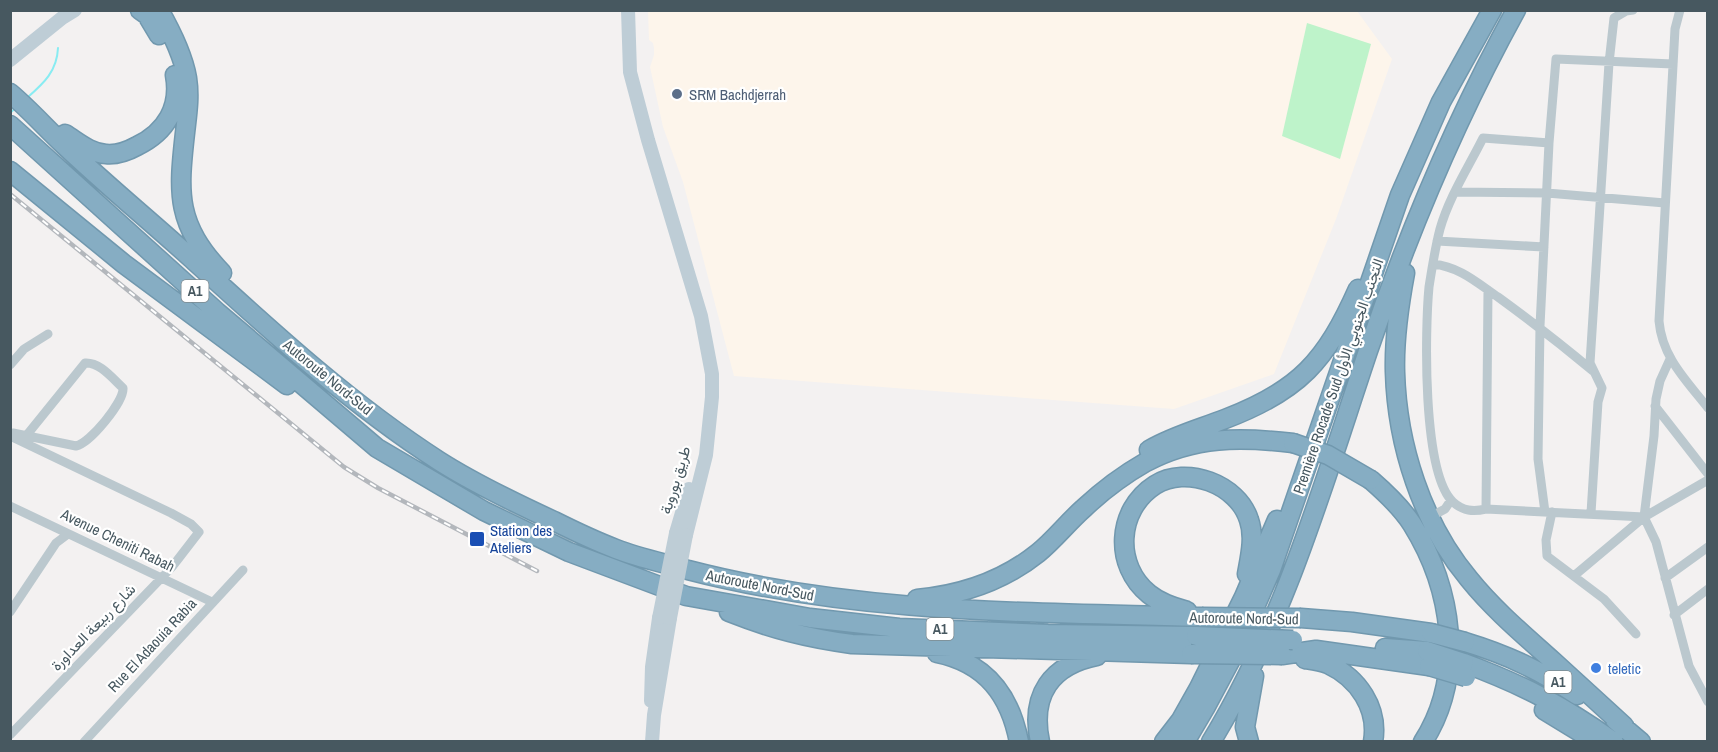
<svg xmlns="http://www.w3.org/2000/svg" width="1718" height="752" font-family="'Archivo Narrow',Vazirmatn,sans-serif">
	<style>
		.commercial { fill: #fdf5eb }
		.green { fill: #bef3ca }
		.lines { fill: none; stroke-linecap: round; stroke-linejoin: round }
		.stream { stroke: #88ecf2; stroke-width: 2 }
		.highway-casing { stroke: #7198ae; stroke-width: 21 }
		.street { stroke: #bbc8ce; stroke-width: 9 }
		.secondary { stroke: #becdd6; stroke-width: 14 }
		.highway { stroke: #86adc3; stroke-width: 18 }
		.rail-casing { stroke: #b3b7bc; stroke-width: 4.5 }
		.rail { stroke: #fff; stroke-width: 2; stroke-dasharray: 7; stroke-linecap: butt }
		.highway-bridge-casing { stroke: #7198ae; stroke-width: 21; stroke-linecap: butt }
		.secondary-bridge { stroke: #becdd6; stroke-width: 14 }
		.highway-bridge { stroke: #86adc3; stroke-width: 18 }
		.service-dot { fill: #5c6f8a; stroke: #fff; stroke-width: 2 }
		.transit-dot { fill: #1a4fb4; stroke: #fff; stroke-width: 2 }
		.shop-dot { fill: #3f7fe0; stroke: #fff; stroke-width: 2 }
		.labels { text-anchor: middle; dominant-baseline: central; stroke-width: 4.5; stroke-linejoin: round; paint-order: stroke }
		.shield { fill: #fff; stroke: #7e8a90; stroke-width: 1.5 }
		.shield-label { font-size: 14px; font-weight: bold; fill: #475860 }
		.service-label { font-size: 15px; fill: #4e5e75; stroke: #fff; text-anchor: start }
		.street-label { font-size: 15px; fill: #475860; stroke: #fff }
		.transit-label { font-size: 15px; fill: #164399; stroke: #fff; text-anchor: start }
		.shop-label { font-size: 15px; fill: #366cbe; stroke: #fff; text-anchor: start }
	</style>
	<rect width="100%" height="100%" fill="#f3f1f1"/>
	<path class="commercial" d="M648,11H1357L1392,59L1336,219L1274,374L1174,409L734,376L683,182L663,127L650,67L654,55V48L653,43L649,40Z"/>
	<path class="green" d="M1307,23L1371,44L1340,159L1282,136Z"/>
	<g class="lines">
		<path class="stream" d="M28,97C44,83 57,71 58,48
			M10,113L17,107"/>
		<g class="highway-casing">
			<path id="highway" d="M140,10L147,15L159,35
				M159,10C171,31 183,55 187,78C190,97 187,115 185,133C178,195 176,224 222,273
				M10,93C29,109 46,128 64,145C105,184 149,220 191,258C270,330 349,403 439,461C475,484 515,503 554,521C574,531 595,541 616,549C639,558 664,563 688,570C857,614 1029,612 1202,617
				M10,125L217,312L377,448L484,511L569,552L686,596L810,618L899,628L1048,634L1196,636
				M65,134C78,142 90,153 106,154C117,155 128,151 137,146C166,132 181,107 175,75
				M10,171L124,264L287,385
				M1405,273C1399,305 1394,339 1395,372C1397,445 1422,523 1469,579C1494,610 1524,635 1554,662C1577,683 1601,705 1624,726
				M1149,450C1173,436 1199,429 1225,419C1299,391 1326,361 1358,289
				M1371,480C1386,493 1401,507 1412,524C1452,588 1466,675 1423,742
				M917,599C961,595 1003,581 1038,553C1055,539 1068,522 1084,508C1102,491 1125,474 1146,462C1195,436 1241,437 1293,443
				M1187,611C1174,607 1160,603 1149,594C1114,566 1116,510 1155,485C1186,465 1238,484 1249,520C1255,537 1250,557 1247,574
				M729,612C772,629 807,638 852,644L1191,654
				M1301,618L1352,622L1431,633
				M1465,642C1508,655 1539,670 1577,695
				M1385,648L1427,651
				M937,653C986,663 1010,695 1019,742
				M1282,655L1316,650L1429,666
				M1305,659C1312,660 1321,661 1328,664C1358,678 1379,708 1373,742
				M1464,663C1521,684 1564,706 1614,742
				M1544,710L1580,732L1592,742
				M1615,720L1641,742
				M1040,742C1030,695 1051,665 1097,656
				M1164,742L1181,720L1199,688L1244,597L1277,520
				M1185,742L1205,708L1237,648L1271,570L1400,195L1441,102L1492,10
				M1211,742C1285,620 1323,485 1368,351C1408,233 1456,119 1516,10
				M1249,742L1245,727L1254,676"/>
		</g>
		<path class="street" d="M1680,10L1675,29L1659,321C1662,357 1686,380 1708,408
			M1549,143L1483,138C1468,168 1449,197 1440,229C1435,248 1432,268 1429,287C1425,329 1422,473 1453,502C1463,511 1473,512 1486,509L1644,517
			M1455,192L1547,193L1665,203
			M1437,241L1544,247
			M1433,264C1460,267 1476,282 1498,297C1531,321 1562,345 1593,371
			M1670,359L1660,381L1656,399L1654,436L1644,517L1656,542L1689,666L1708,702
			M10,365L24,349L48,334
			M1655,406L1708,474
			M13,433L76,446C90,443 124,402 123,388C112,378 100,362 85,363L26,436
			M10,436L171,513L191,524L199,532L172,567L10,735
			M10,506L212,602
			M1486,509L1488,290
			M1545,512L1538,459L1540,326L1549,143L1556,59L1673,64
			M1552,512L1546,540L1547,556L1604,599L1636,634
			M1591,513L1598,402L1602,388L1590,363L1609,63L1614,18L1626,11L1633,10
			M1430,517L1445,509L1451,500
			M1575,575L1644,517L1708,480
			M1665,578L1708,547
			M10,612L56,543L68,534
			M1674,615L1708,589
			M84,742L243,570"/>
		<path class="secondary" d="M628,10L630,72L648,140L701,316L712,374V397L706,455L686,535
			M10,60L62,18L75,10
			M676,533L689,489
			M651,701L652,667L659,618
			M652,742L654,715L670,618"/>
		<use href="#highway" class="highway"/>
		<g class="rail-casing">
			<path id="rail" d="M10,194L344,467L378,488L537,571"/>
		</g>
		<use href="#rail" class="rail"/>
		<g class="highway-bridge-casing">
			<path id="highway-bridge" d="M1293,443L1328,455L1371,480
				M1202,617L1301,618
				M1431,633L1465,642
				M1196,636L1293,640
				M1427,651L1464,663
				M1191,654L1282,655
				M1429,666L1466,677"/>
		</g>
		<path class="secondary-bridge" d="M659,618L676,533
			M670,618L686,535"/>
		<use href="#highway-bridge" class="highway-bridge"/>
	</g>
	<circle class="service-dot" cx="677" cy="94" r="6"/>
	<rect class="transit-dot" x="469" y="531" width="16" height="16" rx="3"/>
	<circle class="shop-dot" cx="1596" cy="668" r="6"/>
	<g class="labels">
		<g class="shield">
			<rect x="181.5" y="280" width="27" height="22" rx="4.5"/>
			<rect x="926.5" y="618" width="27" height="22" rx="4.5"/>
			<rect x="1544.5" y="671" width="27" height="22" rx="4.5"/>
		</g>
		<g class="shield-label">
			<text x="195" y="291">A1</text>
			<text x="940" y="629">A1</text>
			<text x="1558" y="682">A1</text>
		</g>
		<g class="service-label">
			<text x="689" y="94">SRM Bachdjerrah</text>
		</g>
		<g class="street-label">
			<text transform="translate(1338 376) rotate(-71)">Première Rocade Sud التجنب الجنوبي الأول</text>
			<text transform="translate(328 377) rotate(39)">Autoroute Nord-Sud</text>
			<text transform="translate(675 480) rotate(-73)">طريق بوروبة</text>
			<text transform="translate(118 540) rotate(26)">Avenue Cheniti Rabah</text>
			<text transform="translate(760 585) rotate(11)">Autoroute Nord-Sud</text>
			<text transform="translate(1244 618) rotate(1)">Autoroute Nord-Sud</text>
			<text transform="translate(93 627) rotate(-46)">شارع ربيعة العداورة</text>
			<text transform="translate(152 645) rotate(-47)">Rue El Adaouia Rabia</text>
		</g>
		<g class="transit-label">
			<text x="490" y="530">Station des<tspan x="490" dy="17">Ateliers</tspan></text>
		</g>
		<g class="shop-label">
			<text x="1608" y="668">teletic</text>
		</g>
	</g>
	<rect width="1718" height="752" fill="none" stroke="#475860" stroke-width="24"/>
</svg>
